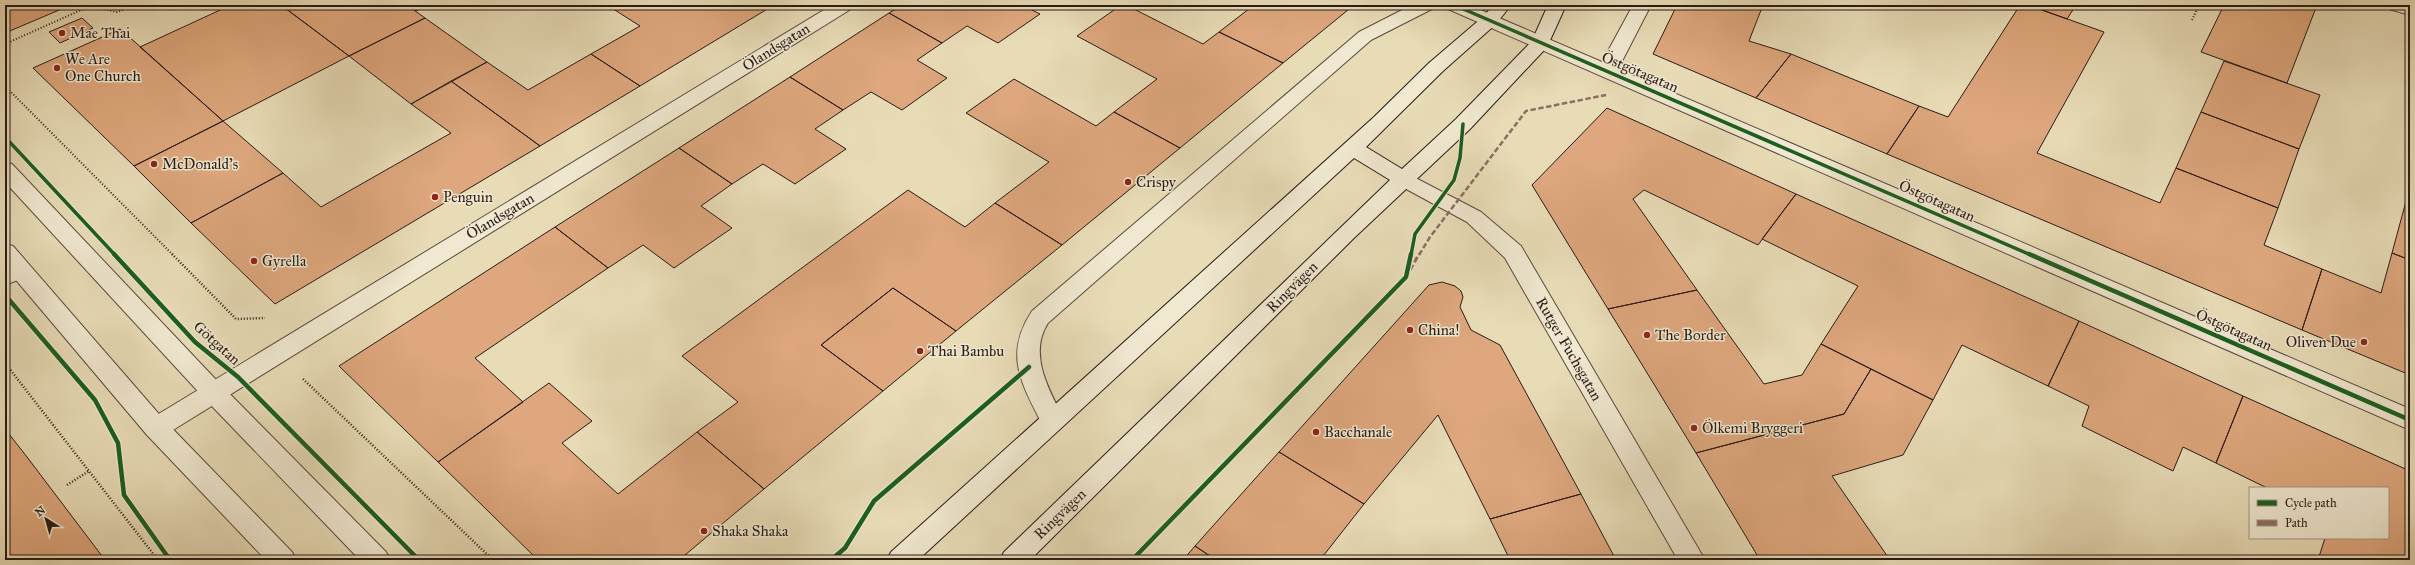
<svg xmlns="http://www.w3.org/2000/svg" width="2415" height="565" font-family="'IM FELL Great Primer',serif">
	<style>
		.building { fill: #dea77d; stroke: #291b16 }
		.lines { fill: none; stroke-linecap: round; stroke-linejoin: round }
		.service-casing { stroke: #594b3e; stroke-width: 2 }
		.minor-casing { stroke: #594b3e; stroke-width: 2 }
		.tertiary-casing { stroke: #594b3e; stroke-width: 2 }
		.secondary-casing { stroke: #291b16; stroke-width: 2 }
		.path-far1 { stroke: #291b16; stroke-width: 2; stroke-dasharray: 1 2; stroke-linecap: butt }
		.path { stroke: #291b16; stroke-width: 2.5; stroke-dasharray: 1 2; stroke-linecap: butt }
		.service { fill: #f0e8d0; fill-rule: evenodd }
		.minor { fill: #f0e8d0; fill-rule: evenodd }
		.tertiary { fill: #f0e8d0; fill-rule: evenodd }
		.secondary { fill: #f0e8d0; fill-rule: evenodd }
		.quiet-far1 { stroke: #8d6e63; stroke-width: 2.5; stroke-dasharray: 5.5 2.5; stroke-linecap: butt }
		.quiet { stroke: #8d6e63; stroke-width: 3; stroke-dasharray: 6 3; stroke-linecap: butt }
		.cycleway-far1-casing { stroke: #f0e8d0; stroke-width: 5.5 }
		.cycleway-casing { stroke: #f0e8d0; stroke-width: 7 }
		.cycleway-far1 { stroke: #1b5e20; stroke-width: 3.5 }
		.cycleway { stroke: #1b5e20; stroke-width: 4.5 }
		.poi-dot { fill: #8f2418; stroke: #f0e8d0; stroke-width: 1.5 }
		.labels { text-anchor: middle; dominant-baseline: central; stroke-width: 3; stroke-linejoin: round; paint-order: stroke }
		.poi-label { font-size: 15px; fill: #291b16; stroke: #f0e8d0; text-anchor: start }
		.street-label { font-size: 15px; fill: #291b16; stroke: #f0e8d0 }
	</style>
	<rect width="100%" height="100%" fill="#e8dcb7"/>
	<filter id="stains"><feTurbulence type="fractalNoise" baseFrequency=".005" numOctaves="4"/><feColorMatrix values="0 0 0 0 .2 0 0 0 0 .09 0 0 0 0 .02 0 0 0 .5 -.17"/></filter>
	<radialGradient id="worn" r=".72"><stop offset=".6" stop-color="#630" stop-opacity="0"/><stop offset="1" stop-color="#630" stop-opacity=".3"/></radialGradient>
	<path class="building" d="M5,5H71L5,33Z
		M231,5H281L349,56L223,121L140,47Z
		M281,5H407L425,18L349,56Z
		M407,5H428L416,11Z
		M607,5H774L640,86L591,54L640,26Z
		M903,5H1022L1040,14L998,43L967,26L942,43L889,13Z
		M1121,5H1126L1203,44L1219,32L1283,63L1180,148L1114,112L1157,79L1077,36Z
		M1254,5H1354L1283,63L1219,32Z
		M1677,5H1763L1749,41L1791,54L1756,98L1653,54Z
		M2020,5H2028L2104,32L2037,153L2160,203L2176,168L2278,208L2264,245L2322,269L2302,330L1887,154L1919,106L1948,117Z
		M2028,5H2076L2067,19Z
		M2224,5H2317L2287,83L2201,52Z
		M889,13L942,43L917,60L947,78L902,110L871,92L843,110L790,77Z
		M82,18L93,28L60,43L49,32Z
		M425,18L487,62L411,104L349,56Z
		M120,29L135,42L223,121L134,166L33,68Z
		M591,54L640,86L540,146L451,81L487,62L528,90Z
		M1791,54L1919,106L1887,154L1756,98Z
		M2224,61L2320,95L2299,149L2201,112Z
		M790,77L843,110L815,129L846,149L795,184L763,164L732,184L679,148Z
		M1014,79L1096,126L1114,112L1180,148L1062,245L995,203L1049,162L966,113Z
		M451,81L540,146L275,304L191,223L283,173L321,207L451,133L411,104Z
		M1607,108L1673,138L1796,194L1758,245L1644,190L1633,199L1697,290L1608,309L1532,185Z
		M2201,112L2299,149L2278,208L2176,168Z
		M223,121L283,173L191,223L134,166Z
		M679,148L732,184L701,206L732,228L674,268L643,245L608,268L555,227Z
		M908,190L965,227L995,203L1062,245L956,331L893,288L821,345L883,391L764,489L697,432L738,402L682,356Z
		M2409,190H2410V260L2392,253Z
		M1796,194L2079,321L2048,386L1962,345L1933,400L1821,344L1858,286L1762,239Z
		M555,227L608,268L475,358L523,402L438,462L339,366Z
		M2392,253L2410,260V375L2302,330L2322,269L2381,293Z
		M1442,282L1455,286L1461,291L1463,297L1460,307L1471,330L1500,345L1581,494L1490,519L1438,415L1364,504L1279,452L1429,285Z
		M893,288L956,331L883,391L821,345Z
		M1697,290L1764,384L1802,375L1821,344L1871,369L1844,414L1696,453L1608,309Z
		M2079,321L2243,396L2216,463L2183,447L2173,471L2082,426L2089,406L2048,386Z
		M1871,369L1933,400L1903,455L1832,476L1890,560H1760L1696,453L1844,414Z
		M549,383L592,421L562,443L618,494L697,432L764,489L679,560H538L438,462Z
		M2243,396L2410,471V560H2318L2325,538H2388V488H2267L2216,463Z
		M5,429L27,457L105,560H5Z
		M1279,452L1364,504L1320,560H1216L1195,546Z
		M1581,494L1616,560H1510L1490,519Z
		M1195,546L1216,560H1183Z"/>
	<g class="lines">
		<g class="service-casing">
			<path id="service" d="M2386,5H2410V15L2389,9Z
				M20,262L28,264L31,270L28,276L5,285V268Z"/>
		</g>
		<g class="minor-casing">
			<path id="minor" d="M832,5H854L851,9L165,435L156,438L147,435L144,428L147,421Z
				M1412,5H1435L1432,9L1371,40L1048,323C1028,354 1049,390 1064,419L1061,426L1052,429L1043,426C1022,384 1003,355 1032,311L1359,32Z
				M1445,5H1469L1602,62L1633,5H1651L1618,69L2410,409V430L1448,9Z
				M1404,172L1481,212L1521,246L1705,560H1678L1505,258L1467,222L1397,184L1394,179L1397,174Z"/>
		</g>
		<g class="tertiary-casing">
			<path id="tertiary" d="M5,162L12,164L221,385L386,552L390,560H360L205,399L5,182Z
				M5,244L13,246L165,421L292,552L296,560H266L147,435L5,267Z"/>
		</g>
		<g class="secondary-casing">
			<path id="secondary" d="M1493,5H1511L1496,24L1443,71L1366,147L1402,169L1456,119L1532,41L1548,5H1566L1547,47L1470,129L1355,237L1030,560H1000L1004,552L1390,180L1354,158L918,560H887L891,552L1374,117L1429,63L1484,16Z"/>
		</g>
		<path class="path-far1" d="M2192,20L2199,5
			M5,44L90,6L117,12L138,5
			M5,86L173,255"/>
		<path class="path" d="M172,254L236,319L265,318
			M5,363L158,560
			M303,379L493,560
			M67,485L89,471
			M485,560L488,555"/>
		<use href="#service" class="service"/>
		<use href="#minor" class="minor"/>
		<use href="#tertiary" class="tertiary"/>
		<use href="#secondary" class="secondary"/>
		<path class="quiet-far1" d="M1419,255L1430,237L1526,111L1606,95"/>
		<path class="quiet" d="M1410,270L1419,254"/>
		<g class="cycleway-far1-casing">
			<path id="cycleway-far1" d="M1454,5L2031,255
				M5,137L115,255
				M1411,255L1415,234L1454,180L1460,158L1463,124"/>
		</g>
		<g class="cycleway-casing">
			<path id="cycleway" d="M114,254L195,342L238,377L419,560
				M2029,254L2410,420
				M5,295L95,400L118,443L124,495L170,560
				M831,560L845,548L874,501L1029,367
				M1132,560L1406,277L1411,254"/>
		</g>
		<use href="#cycleway-far1" class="cycleway-far1"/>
		<use href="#cycleway" class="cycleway"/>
	</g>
	<g class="poi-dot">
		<circle cx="62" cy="33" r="4"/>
		<circle cx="57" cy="68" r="4"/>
		<circle cx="154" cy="164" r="4"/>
		<circle cx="1128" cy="182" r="4"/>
		<circle cx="435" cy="197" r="4"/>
		<circle cx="254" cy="261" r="4"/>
		<circle cx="1410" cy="330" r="4"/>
		<circle cx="1647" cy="335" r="4"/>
		<circle cx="2364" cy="342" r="4"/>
		<circle cx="920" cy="351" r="4"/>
		<circle cx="1694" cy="428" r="4"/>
		<circle cx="1316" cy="432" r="4"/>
		<circle cx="704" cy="531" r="4"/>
	</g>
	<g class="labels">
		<g class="poi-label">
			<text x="70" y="33">Mae Thai</text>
			<text x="65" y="59">We Are<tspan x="65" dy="17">One Church</tspan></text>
			<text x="162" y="164">McDonald's</text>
			<text x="1136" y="182">Crispy</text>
			<text x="443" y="197">Penguin</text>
			<text x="262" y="261">Gyrella</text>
			<text x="1418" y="330">China!</text>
			<text x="1655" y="335">The Border</text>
			<text x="2356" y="342" text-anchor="end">Oliven Due</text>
			<text x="928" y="351">Thai Bambu</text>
			<text x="1702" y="428">Ölkemi Bryggeri</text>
			<text x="1324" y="432">Bacchanale</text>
			<text x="712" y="531">Shaka Shaka</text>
		</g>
		<g class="street-label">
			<text transform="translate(776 47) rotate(-32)">Ölandsgatan</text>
			<text transform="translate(1640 72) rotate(23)">Östgötagatan</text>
			<text transform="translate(1937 201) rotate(24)">Östgötagatan</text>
			<text transform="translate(500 216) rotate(-31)">Ölandsgatan</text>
			<text transform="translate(1292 287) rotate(-45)">Ringvägen</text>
			<text transform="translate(2234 330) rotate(24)">Östgötagatan</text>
			<text transform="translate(217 343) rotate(42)">Götgatan</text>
			<text transform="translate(1569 349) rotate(60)">Rutger Fuchsgatan</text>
			<text transform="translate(1060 514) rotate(-44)">Ringvägen</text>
		</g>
	</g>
	<rect width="2415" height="565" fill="none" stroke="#e8dcb7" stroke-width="20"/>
	<rect x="6" y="6" width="2403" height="553" fill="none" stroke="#291b16" stroke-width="2"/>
	<rect x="10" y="10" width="2395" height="545" fill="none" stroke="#291b16"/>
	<rect x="2249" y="487" width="140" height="52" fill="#f0e8d0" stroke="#a09686"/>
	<rect x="2257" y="500" width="20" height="6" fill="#1b5e20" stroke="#a09686"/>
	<text x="2285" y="507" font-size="12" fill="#291b16">Cycle path</text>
	<rect x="2257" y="520" width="20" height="6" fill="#8d6e63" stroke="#a09686"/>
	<text x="2285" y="527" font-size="12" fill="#291b16">Path</text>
	<g transform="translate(46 519) rotate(323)" stroke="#f0e8d0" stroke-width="3" paint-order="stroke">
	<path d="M0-3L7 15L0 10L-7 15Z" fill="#291b16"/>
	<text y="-6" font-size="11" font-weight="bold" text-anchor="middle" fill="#291b16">N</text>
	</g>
	<rect width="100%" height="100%" filter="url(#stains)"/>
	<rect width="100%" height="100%" fill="url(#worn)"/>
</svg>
